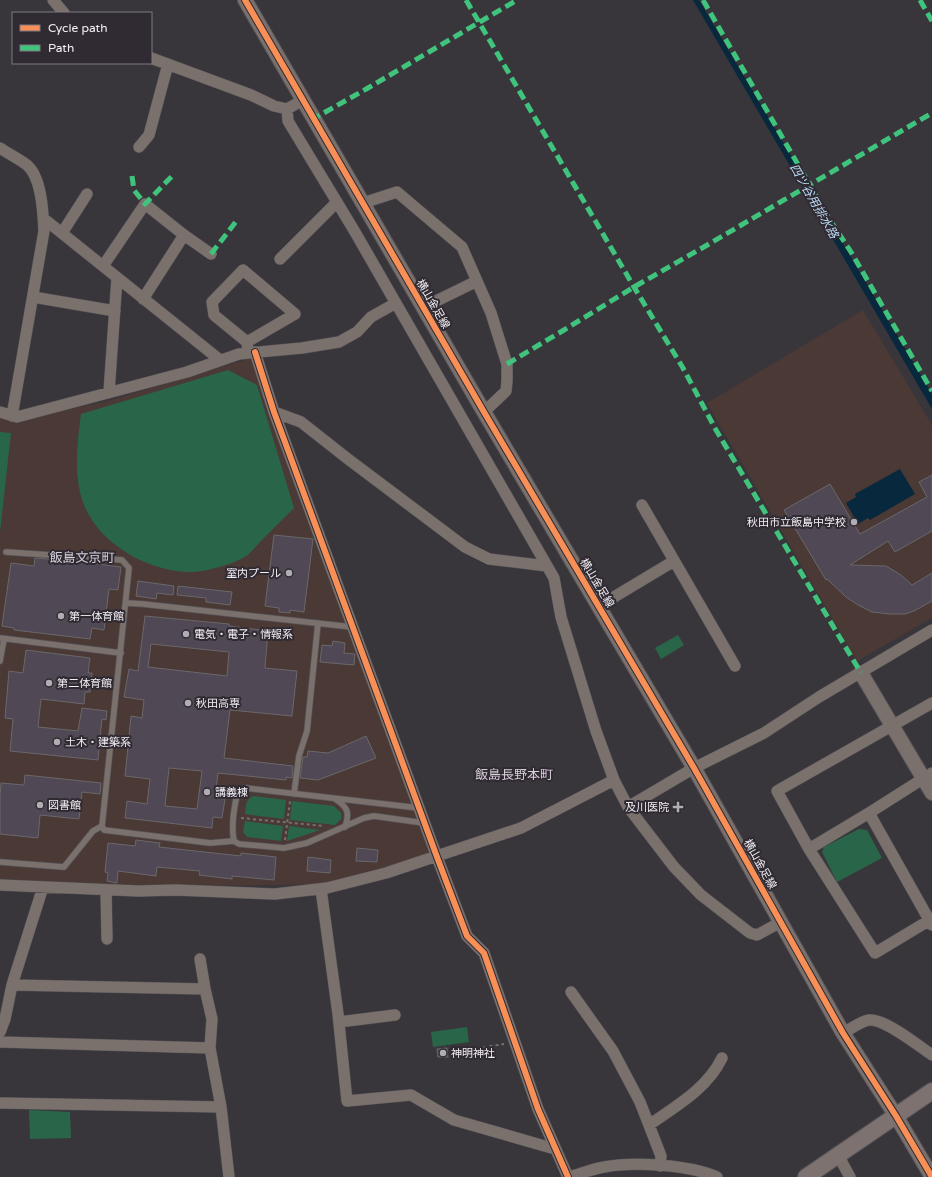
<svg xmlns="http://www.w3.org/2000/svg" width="932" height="1177" font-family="'Varela Round','Noto Sans JP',sans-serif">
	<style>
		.industrial { fill: #4a3935 }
		.green { fill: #296649 }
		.water { fill: #08283d }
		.building { fill: #504854; stroke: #6a686b; fill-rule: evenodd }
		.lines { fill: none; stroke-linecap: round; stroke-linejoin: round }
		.service-casing { stroke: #575458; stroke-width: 7 }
		.minor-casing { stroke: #575458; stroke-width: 12 }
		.tertiary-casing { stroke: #575458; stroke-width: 16 }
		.secondary-casing { stroke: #575458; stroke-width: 18 }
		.path { stroke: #76706f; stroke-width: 2; stroke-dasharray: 3 3; stroke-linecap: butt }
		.service { stroke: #7a716d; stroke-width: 5.5 }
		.minor { stroke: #7a716d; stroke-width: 11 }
		.tertiary { stroke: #7a716d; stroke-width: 14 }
		.secondary { stroke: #7d7270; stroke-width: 16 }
		.quiet { stroke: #40c37c; stroke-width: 5; stroke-dasharray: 10 5; stroke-linecap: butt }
		.cycleway-casing { stroke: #302a32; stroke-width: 8 }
		.cycleway { stroke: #f78f57; stroke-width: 6 }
		.poi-dot { fill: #b1aeb3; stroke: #302a32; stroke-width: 1.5 }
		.labels { text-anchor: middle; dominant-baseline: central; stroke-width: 4; stroke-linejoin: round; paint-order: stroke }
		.street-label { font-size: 11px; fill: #f2eef4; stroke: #302a32 }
		.poi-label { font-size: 11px; fill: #f2eef4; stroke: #302a32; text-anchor: start }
		.water-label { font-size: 12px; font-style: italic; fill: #b7d9f3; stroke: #302a32 }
		.quarter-label { font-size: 13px; fill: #d6ced9; stroke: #302a32 }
	</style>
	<rect width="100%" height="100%" fill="#39363b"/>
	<path class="industrial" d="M863,310L932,425V618L857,661L707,403Z
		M251,358L319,552L433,855L323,884L212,886H125L0,880V416L17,420L108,401Z"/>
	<path class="green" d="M228,370L257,385L294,508C283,519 271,531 260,542C255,547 250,554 245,557C233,564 202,573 189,572C147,571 100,544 84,505C73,476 77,445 81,414Z
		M0,432L11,433L0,532Z
		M678,635L684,645L661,659L655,648Z
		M253,796L286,800L284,819L245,814C246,807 245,800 253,796Z
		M292,801L334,806L341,813V819L335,825L290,820Z
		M245,821L283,826L281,841L247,837L243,832Z
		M289,826L320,830L287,841Z
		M859,829L867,830L882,858L837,882L822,852L824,847Z
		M467,1027L469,1042L433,1047L431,1032Z
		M29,1110L70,1112L71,1138L30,1139Z"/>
	<path class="water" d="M693,0H699L932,394V409Z
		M900,469L915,494L870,520L868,518L858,524L846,503L856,497L855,494Z"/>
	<path class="building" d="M932,475V531L895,552L888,541L850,565L886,566L901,575L912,585L932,573V601L914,611L905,614H890L872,612L858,605L846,597L827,579L826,580L784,510L830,484L860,534L927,497L919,482Z
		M274,535L313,539L304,612L290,610V613L279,612V608L265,606Z
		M35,558L74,561L121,567L118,590L109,589L104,630L92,628L90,639L14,630V628L2,626L11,563L34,566Z
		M138,581L174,586L173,595L157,593L156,599L136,596Z
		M178,586L232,592L230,605L206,602V598L177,595Z
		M145,616L229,624V626L268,631L265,668L297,671L292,716L230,710L224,758L293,766L292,778L286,777V780L218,773L215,798L225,799L222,818L213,817L212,828L125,818L127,801L147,804L150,779L125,776L131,716L142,718L144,700L124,697L129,669L138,671ZM151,644L229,652L227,676L148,667ZM169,768L202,771L197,809L165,806Z
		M333,641L345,643L344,653L355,654L354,665L320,662L322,645L332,646Z
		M26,650L90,658L88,673H92L90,692H85L84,704L41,699L38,727L78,731L82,708L107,711L106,720L102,719L100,737H105L104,748L99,747L98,760L10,751L13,719L5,718L9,671L23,673Z
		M366,736L376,758L318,780L300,778L303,757H307L308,751L328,753Z
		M25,775L101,783L100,794L82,792L79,819L40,815L38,838L0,834V796L1,783L24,785Z
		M136,840L160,843L159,847L241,856V853L276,857L274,880L232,876V879L199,875L200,871L157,867L156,876L118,871L117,883L107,881L108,873L105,872L108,843L135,846Z
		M357,848L378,850L377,862L356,861Z
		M308,857L331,860L330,873L307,871Z
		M447,1048L448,1057H438L437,1049Z"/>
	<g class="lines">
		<g class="service-casing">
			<path id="service" d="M6,552L122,560L129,568L102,826L104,830L210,843L234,841
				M126,603L143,604L352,627
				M0,638L121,653
				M0,661L4,639
				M294,794L299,756L307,731L318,623
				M335,799C348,807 350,813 345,827
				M419,808L246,788L238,792C234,805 231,827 234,841L239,844L284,848L307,843L364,818L374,816L424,823
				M0,862L64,867L93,831L102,826"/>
		</g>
		<g class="minor-casing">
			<path id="minor" d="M53,0L64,13
				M151,58L251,95L274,106L287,109L303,100
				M287,109L288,121L355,232L554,578L561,617L596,731L614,780L628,807L674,867L701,895L750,933L757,935L781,922
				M139,147L149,135L168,64
				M0,148C9,154 19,159 27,165C42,178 43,213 44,231L12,416
				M363,203L397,192L462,247L491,313L507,364V381L506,391L484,412
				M43,218L220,360
				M62,233L87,194
				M184,235L211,254
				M280,259L337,202
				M103,266L145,204L184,235L143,299
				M33,297L115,311
				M424,307L477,281
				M247,342L214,315L212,302L243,270L295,314L247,342L248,353
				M255,352L274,412L437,857L467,936L484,953L538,1109L568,1177
				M109,392L117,278
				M0,412L17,417L187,372L239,354L302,348L339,342L357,332L371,317L396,303
				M274,412L301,422L348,459L465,547L489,559L547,566
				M642,505L735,666
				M599,606L674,561
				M628,807L694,768L764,733L819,697L932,630
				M869,813L932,925
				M809,849L869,813L932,773
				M0,885L138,891L176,890L275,894L327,888L386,873L521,828L614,780
				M321,889L338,1014L347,1101L411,1095L454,1120L555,1149
				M106,890L107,939
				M930,920L875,953L809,849L777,791L932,703
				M200,959L205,989
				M12,985L205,989L212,1019L210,1048L221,1107L229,1177
				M571,992L613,1051L640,1102L661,1156L660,1166
				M339,1022L395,1015
				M0,1032L5,1019L12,985L43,887
				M843,1033C851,1029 861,1021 869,1020C884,1018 919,1046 932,1055
				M0,1042L210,1048
				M0,1103L221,1107
				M649,1125C676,1106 707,1089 722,1058
				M838,1155L850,1177
				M569,1177C580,1174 592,1169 604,1167C633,1161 690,1165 717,1177"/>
		</g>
		<g class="tertiary-casing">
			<path id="tertiary" d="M245,0L484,412L694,768L843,1033L896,1116L932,1177
				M861,673L932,793"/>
		</g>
		<g class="secondary-casing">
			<path id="secondary" d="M806,1177L932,1091"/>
		</g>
		<path class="path" d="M241,818L324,826
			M285,840L290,801
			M454,1052L504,1044"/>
		<use href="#service" class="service"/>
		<use href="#minor" class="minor"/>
		<use href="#tertiary" class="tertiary"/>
		<use href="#secondary" class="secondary"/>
		<path class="quiet" d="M466,0L634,287L683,368L716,430L861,673
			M703,0L830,220L851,252L932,391
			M920,0L932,21
			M312,117L313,119L368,88L517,0
			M132,176L134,190L145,204L174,174
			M211,254L238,219
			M507,364L564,330L634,287L709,244L932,113"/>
		<g class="cycleway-casing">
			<path id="cycleway" d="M245,0L484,412L694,768L843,1033L896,1116L932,1177
				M255,352L274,412L437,857L467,936L484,953L538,1109L568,1177"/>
		</g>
		<use href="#cycleway" class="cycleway"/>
	</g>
	<g class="poi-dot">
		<circle cx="854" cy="522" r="4"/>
		<circle cx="289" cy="573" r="4"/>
		<circle cx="61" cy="616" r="4"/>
		<circle cx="186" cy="634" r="4"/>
		<circle cx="49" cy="683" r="4"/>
		<circle cx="188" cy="703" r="4"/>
		<circle cx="57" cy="742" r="4"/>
		<circle cx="207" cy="792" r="4"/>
		<circle cx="40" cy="805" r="4"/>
		<path d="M676 801h4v4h4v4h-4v4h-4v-4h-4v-4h4z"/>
		<circle cx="443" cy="1053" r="4"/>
	</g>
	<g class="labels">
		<g class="street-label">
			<text transform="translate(433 304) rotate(60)">横山金足線</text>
			<text transform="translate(597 583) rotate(59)">横山金足線</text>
			<text transform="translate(760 864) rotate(61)">横山金足線</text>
		</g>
		<g class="poi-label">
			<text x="846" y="522" text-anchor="end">秋田市立飯島中学校</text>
			<text x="281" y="573" text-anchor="end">室内プール</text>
			<text x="69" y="616">第一体育館</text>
			<text x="194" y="634">電気・電子・情報系</text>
			<text x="57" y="683">第二体育館</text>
			<text x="196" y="703">秋田高専</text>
			<text x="65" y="742">土木・建築系</text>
			<text x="215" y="792">講義棟</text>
			<text x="48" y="805">図書館</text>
			<text x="669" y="807" text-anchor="end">及川医院</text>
			<text x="451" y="1053">神明神社</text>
		</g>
		<g class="water-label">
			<text transform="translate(814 201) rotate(60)">四ツ谷用排水路</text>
		</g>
		<g class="quarter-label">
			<text x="82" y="558">飯島文京町</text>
			<text x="514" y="775">飯島長野本町</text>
		</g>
	</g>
	<rect x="12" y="12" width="140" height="52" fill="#302a32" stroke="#7e7880"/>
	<rect x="20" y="25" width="20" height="6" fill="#f78f57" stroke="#7e7880"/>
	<text x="48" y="32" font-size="12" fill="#f2eef4">Cycle path</text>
	<rect x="20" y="45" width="20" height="6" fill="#40c37c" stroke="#7e7880"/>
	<text x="48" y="52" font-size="12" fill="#f2eef4">Path</text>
</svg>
